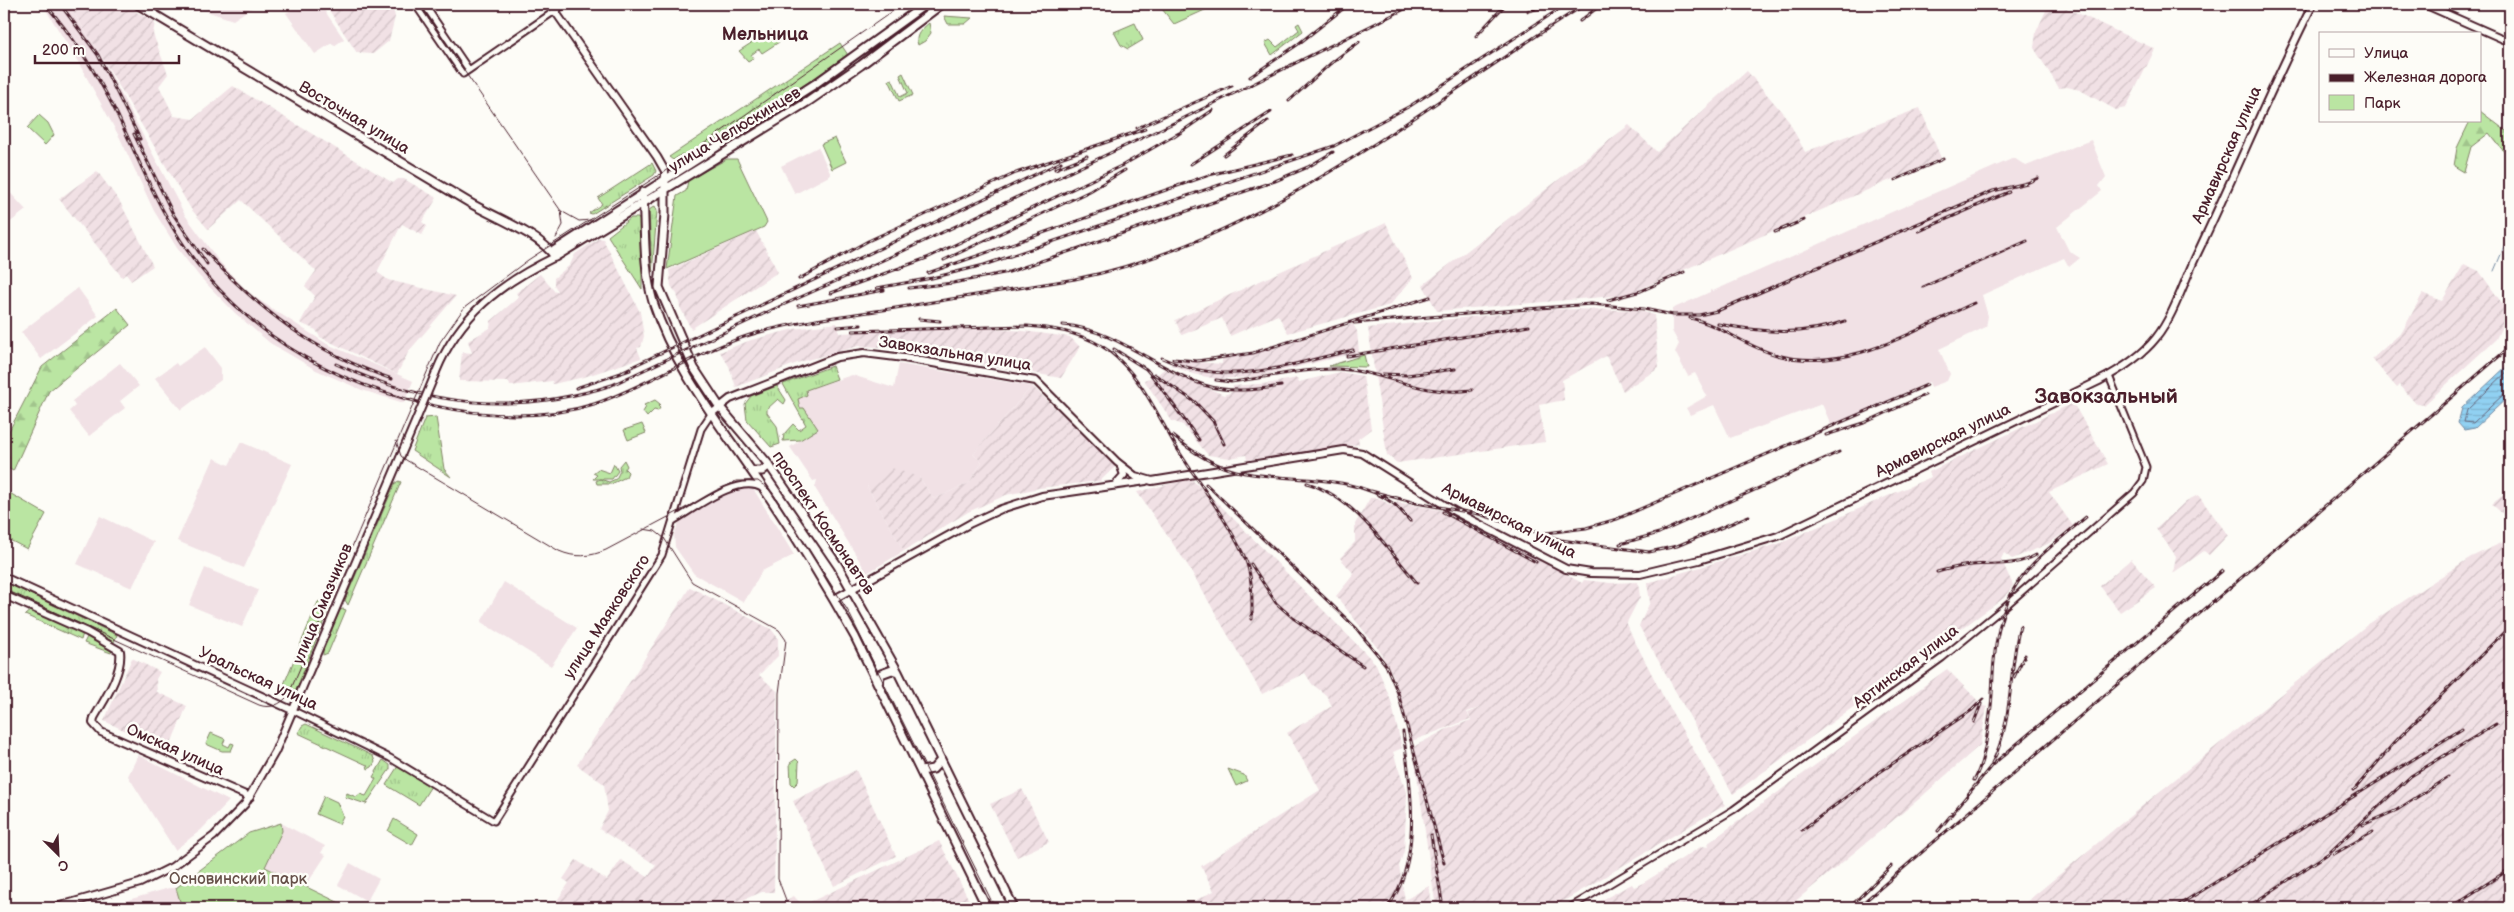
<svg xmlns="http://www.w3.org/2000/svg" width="2514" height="912" font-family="'Balsamiq Sans',sans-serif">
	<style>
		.built { fill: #f1e1e5 }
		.industrial { fill: url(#industrial-furrows) }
		.grass { fill: url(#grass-tufts); stroke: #828266 }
		.forest { fill: url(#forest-firs); stroke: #828266 }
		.park { fill: #bae5a2; stroke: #828266 }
		.water { fill: url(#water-rules); stroke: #758aa2 }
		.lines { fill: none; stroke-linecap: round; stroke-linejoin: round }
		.shore { stroke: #66667b; stroke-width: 1 }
		.stream { stroke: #758aa2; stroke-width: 1 }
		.tertiary-casing { stroke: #4a1f2b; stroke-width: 9 }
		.secondary-casing { stroke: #4a1f2b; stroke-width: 10 }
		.primary-casing { stroke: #4a1f2b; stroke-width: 11 }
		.tertiary { stroke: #fdfcf7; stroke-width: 5 }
		.secondary { stroke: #fdfcf7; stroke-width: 6 }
		.primary { stroke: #fdfcf7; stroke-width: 7 }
		.tram { stroke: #4a1f2b; stroke-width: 1 }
		.rail-casing { stroke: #4a1f2b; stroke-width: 3 }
		.rail { stroke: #fdfcf7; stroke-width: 1; stroke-dasharray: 4; stroke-linecap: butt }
		.secondary-bridge-casing { stroke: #4a1f2b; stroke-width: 10; stroke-linecap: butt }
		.secondary-bridge { stroke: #fdfcf7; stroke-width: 6 }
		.labels { text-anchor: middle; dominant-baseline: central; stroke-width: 5; stroke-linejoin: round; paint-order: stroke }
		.street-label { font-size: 16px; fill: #4a1f2b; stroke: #fdfcf7 }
		.park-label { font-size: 16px; fill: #665049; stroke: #fdfcf7 }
		.neighbourhood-label { font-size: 18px; font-weight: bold; fill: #4a1f2b; stroke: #fdfcf7 }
		.district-label { font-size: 21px; font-weight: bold; fill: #4a1f2b; stroke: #fdfcf7 }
	</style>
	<defs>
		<pattern id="industrial-furrows" width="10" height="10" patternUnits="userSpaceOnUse" patternTransform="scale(1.25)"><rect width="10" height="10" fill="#f1e1e5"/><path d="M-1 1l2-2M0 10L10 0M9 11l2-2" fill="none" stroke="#d0c1c5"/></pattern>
		<pattern id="grass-tufts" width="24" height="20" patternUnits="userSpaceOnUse" patternTransform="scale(1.25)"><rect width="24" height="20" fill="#bae5a2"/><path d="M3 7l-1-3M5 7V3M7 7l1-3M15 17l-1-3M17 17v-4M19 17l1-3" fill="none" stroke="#a1c48c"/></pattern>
		<pattern id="forest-firs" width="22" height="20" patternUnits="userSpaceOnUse" patternTransform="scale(1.25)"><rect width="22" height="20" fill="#bae5a2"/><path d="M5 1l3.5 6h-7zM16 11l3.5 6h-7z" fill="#a1c48c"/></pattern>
		<pattern id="water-rules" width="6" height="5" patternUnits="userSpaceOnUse" patternTransform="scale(1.25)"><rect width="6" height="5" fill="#91d1f2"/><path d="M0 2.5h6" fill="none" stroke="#7fb3d0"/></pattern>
	</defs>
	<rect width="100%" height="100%" fill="#fdfcf7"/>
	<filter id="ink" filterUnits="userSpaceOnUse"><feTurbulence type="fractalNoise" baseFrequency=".02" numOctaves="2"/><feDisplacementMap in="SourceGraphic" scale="10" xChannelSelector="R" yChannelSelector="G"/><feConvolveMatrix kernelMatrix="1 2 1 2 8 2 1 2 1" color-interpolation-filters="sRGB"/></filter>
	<g filter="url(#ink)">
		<path class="built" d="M39,4H68L99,52L185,215L218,260L248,293L327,344L413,381L404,403L362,390L316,370L270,343L235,313L199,276L177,248L154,211L120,138L77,60L46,10Z
			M199,4H257L233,20L203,10Z
			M302,4H320L344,39L334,46L332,43L315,54L286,13Z
			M2091,140L2106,177L2099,186L2102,191L2057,227L2069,251L2080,258L2069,267L2064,258L1982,295L1988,316L1986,327L1939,349L1950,374L1947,381L1931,387L1929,382L1831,425L1822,404L1730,438L1714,405L1690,415L1686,408L1707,396L1695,373L1688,376L1675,352L1679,344L1672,331V309L1710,292V290L1713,291L2014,158L2026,166Z
			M818,147L831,175L795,194L781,166Z
			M4,186L26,210L4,227Z
			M78,288L98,316L41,359L21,332Z
			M205,347L221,368V380L181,410L155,378L176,363L178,366Z
			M120,363L139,386L120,401L125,408L89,436L69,411L75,406L72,401Z
			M899,364L1032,386L973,454L982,462L969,483L934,499L919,477L867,486L904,551L867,573L815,488L817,480L813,481L790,447L818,429L800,408L797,399L806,390L852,375L894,388Z
			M241,442L292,464L244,568L177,541L214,458L229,465Z
			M745,488L754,490L794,555L762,571L744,602L694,574L675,547L674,534L681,519L731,492Z
			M100,516L154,542L132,588L77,564Z
			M205,568L258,590L242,627L189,605Z
			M504,582L577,628L551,666L481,622Z
			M138,755L229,801L201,830L175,850L128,776Z
			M281,823L325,846L321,853L326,855L305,887L265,867L282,831Z
			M350,863L379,879L367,901L338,885Z
			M169,888H176L182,908H101Z"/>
		<path class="industrial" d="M68,4H122L155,22L153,34L168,74L159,86L174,116L193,119L233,86L393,183L398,179H404L437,198L422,222L427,226L422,235L402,224L377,272L388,280L456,296L409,351L397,374L320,337L316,330L300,323L315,296L305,286L316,271L241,200L208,229L191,209L99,52Z
			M325,4H399L393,8L395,17L389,41L373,54L357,53Z
			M2049,4H2058L2155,49L2126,108L2116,110L2080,90L2067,87L2059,88L2034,48L2036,32Z
			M1747,71L1787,118L1805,152L1920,108L1941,158L1626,295L1437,311L1423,285L1629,125L1657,152Z
			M97,171L120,202L153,266L131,281L126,274L122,277L59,199Z
			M1386,223L1413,278L1390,305L1288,333L1278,315L1230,336L1222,318L1182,335L1175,320Z
			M756,231L778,272L691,329L680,307L677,294L671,286L669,270Z
			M599,238L603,239L640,312L644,336L641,347L637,348L641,358L584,377L553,384L552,381L510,386L509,382L459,381L462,352L472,353L468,341L490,328L491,321L519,297L516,293L540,274L555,292L558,291L554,285V278L570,265L575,254Z
			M2464,264L2479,271L2504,306L2505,320L2496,339L2424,405L2416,404L2400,385L2397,388L2372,359L2402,332L2423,293L2442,301Z
			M1546,309L1638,310L1654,315L1659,368L1623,391L1606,356L1562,380L1564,400L1539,405L1545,442L1397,463L1387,455L1368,328Z
			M837,323L839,333L975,327L1023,331L1070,337L1080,347L1061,378L881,347L859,346L800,362L736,387L729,366L720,352L751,340L794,329Z
			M1353,324L1357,331L1359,352L1256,377L1217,379L1193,374L1171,365L1173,360L1222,364V359L1253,354Z
			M1164,369L1224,395L1232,392L1233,386L1272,383L1297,378L1299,382L1340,372L1363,376L1371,429L1358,439L1359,444L1247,460L1246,455L1230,458L1208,455L1183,425L1172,421L1144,380L1157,375Z
			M1032,386L1116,466L1100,481L1039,488L1006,495L968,512L904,551L867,486L892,468L919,477L934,499L969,483L982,462L973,454Z
			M2073,403L2108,464L2049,492L2073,526L2048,544L2012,559L2004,553L2001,559L2013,585L2004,598L1733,794L1639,626L1650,602L1647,583L1781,543L1931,477L1929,472Z
			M1191,479L1221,506L1376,664L1391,701L1402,748L1393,752L1407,795L1404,851L1399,866L1405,900L1429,886L1433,908H1180L1214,891L1201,866L1320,790L1287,733L1332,706L1326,695L1312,684L1305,673L1262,694L1187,564L1137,492Z
			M2510,490V521L2492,504Z
			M2198,495L2228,535L2209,555L2204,551L2173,573L2176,556L2156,529L2186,501Z
			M1370,498H1378L1392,506L1396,502L1447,511L1582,583L1584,580L1610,583L1638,582L1640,597L1626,624L1665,700L1725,805L1552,908H1518L1515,904L1508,908H1436L1413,747L1445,730L1471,720L1468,713L1483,707L1467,712L1470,719L1412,741L1393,675L1379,650L1336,596L1354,574L1340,558L1355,542V524Z
			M2510,539V908H2019L2158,793L2367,625L2471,557Z
			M2131,559L2156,588L2120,612L2100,586Z
			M690,587L771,629L778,638V656L759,675L777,691L774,892H762L723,908H552L569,883L563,879L576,860L607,880L621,860L648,877L656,865L599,829L608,811L604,784L577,765Z
			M132,658L160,672L156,679L157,692L187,706L168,750L104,721Z
			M1947,669L1983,706L1987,707L1980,745L1919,799L1787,908H1757L1749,899L1756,908H1587L1632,884L1634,887L1643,883L1702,846L1708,847L1707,844Z
			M856,770L896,856L834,886L793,801Z
			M1022,789L1049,842L1017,857L990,804Z
			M939,841L973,908H746L757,903L779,904L794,896L799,902L806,904Z"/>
		<path class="grass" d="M929,23L931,33L925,41L918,45C914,35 922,29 929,23Z
			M1135,23L1143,40L1128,49L1121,45L1114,32Z
			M1299,23L1303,31L1272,55L1265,43L1270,40L1277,47L1299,30L1296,25Z
			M840,43L848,55L792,93L686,158L682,154L673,160L669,157Z
			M903,73L913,95L899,101L889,80L892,79L900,97L908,93L900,75Z
			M652,163L656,171L654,175L592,214L589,213L602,204L598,198Z
			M655,206L657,211L652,274L649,210Z
			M631,218H638L642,224V289L608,236Z
			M1364,355L1367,367L1329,366Z
			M832,366L837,379L806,390L807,395L798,399L800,408H804L818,429L800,440L783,441L784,434L793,424L799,430L806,425L783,384Z
			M777,386L786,400L784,404L778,399L767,409V413L777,426L780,444L771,447L747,420L745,404L751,396Z
			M436,417L444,469L451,477L412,451L425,418Z
			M624,460L627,466L625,469L628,472L626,477L611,484H597L596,481L600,479L609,482L616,479L620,471L619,466Z
			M614,464L618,471L612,479H593L597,475L593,473L598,469L610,473Z
			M399,481L401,482L348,605L345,600L395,483Z
			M4,582L117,635L114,642L4,591Z
			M322,600L324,601L323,605L329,608L294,695L282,689L318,602Z
			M343,609L346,610L328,653L323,655V649L340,610Z
			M31,610L83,633L81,640L25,615Z
			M88,635L113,648L111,653L84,643Z
			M306,724L373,756L375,762L372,767L368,769L367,765L298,733L302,726Z
			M796,759L799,762L798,782L794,786L791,783L790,763Z
			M383,760L390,765V769L366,804L345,797L347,793L356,797L360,794L366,796L376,779L373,777Z
			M398,766L431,786L419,805L386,785Z"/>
		<path class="forest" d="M2480,111L2510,134V154L2505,153L2489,133L2471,147L2464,172L2454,166L2457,148L2470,121H2480Z
			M117,308L130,325L49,391L13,471L4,466L6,437L42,367Z"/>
		<path class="park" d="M1158,4H1205L1207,9L1174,24Z
			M944,16L972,18L965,24H948Z
			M771,30L779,42L762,53L759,49L751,55L753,58L748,61L739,51Z
			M39,115L48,123L54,135L45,145L27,128Z
			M835,138L846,162L832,169L821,144Z
			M727,159H737L767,222L764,227L667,269L677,196L686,191L688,180Z
			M655,400L660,404L658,406L660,408L658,411L654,410L647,417L643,412L646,407L644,405Z
			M642,424L646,433L628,440L624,430Z
			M6,491L46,514L27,549L4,537V496Z
			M211,733L225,739L223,744L229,747L231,743L234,744L231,751H222L206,744Z
			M1228,769L1244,775L1247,781L1236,786Z
			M324,796L337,802L343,816L339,824L316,814Z
			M394,819L418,834L412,845L388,831Z
			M281,823L282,831L265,867L350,908H182L176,888L249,833Z"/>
		<path class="water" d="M2510,363V395L2475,428L2464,430L2458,423L2462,408Z"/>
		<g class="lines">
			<path class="shore" d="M2510,369L2467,410L2464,422L2473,423L2505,393L2510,392"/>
			<path class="stream" d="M2494,271L2510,233"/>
			<g class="tertiary-casing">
				<path id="tertiary" d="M415,4L463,74L565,4
					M424,4L469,70
					M673,521C694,509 738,474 762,488
					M292,710L390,758L494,821L662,555L701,429L711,414
					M1569,908L1733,810L1870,710L1942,658L2003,608L2134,493L2143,481L2146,467L2109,376"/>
			</g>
			<g class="secondary-casing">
				<path id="secondary" d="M550,4L657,157L665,171V178
					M2424,4L2510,42
					M436,372C459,315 501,283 555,257
					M711,414L730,399L837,357L864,353L904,358L1036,381L1117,462L1135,476L1152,481L1344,450L1362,453L1454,511L1566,569L1591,573L1640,574L1699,560L1778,536L2099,381C2120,370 2141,357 2156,338C2174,316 2185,278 2198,252C2237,170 2272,85 2313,4
					M1115,485L1124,475L1121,467
					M4,577L292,710
					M4,595L87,632L120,651C123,673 104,700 94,718L93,723L101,732L250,797
					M834,599L971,523L1001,509L1042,496L1146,481
					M53,908L140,883L172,867L214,836L245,804L275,752L416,420"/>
			</g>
			<g class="primary-casing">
				<path id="primary" d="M137,4C248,70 358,137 470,203C494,217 540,234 555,257L809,101L861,65L942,4
					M665,178V214L659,287L694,368L719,406L769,465L838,566L898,672L1014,908
					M643,192C645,228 643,268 653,302C673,364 714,417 750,469C788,523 823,580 855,637L987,908
					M552,252L815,84L926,4
					M752,471H762L769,465
					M878,684L881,674L892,670L898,672
					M921,771L933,769L941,760"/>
			</g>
			<use href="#tertiary" class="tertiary"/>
			<use href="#secondary" class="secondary"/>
			<use href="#primary" class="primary"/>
			<path class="tram" d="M418,4L561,211L579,221L591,220
				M556,238L563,225L561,211
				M396,441L401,456L406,460L559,551C575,558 590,557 606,550L736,481H758L772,492L848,611L995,908
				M643,529L655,531L664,538L692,582L779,630L786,640L779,693L778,879L786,900
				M4,589L259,705C270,709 280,705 288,696L440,342L464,308L528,260L665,171L903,4"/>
			<g class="rail-casing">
				<path id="rail" d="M45,4C74,37 97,74 117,114C144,171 166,229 208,277C227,299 249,319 272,336C354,396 495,435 594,404C651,385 701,348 760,332C801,321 842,316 883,310C947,300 1011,289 1075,279C1265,241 1425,104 1586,4
					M60,4L98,55L140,139
					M1528,11L1552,5
					M1580,21L1602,4
					M1476,36L1506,4
					M1250,77L1297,45L1349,4
					M1289,101L1330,64L1359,42
					M1137,128L1232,86
					M134,134L173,214L207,264
					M1174,137L1213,110
					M1224,155L1268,121
					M1191,164L1271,112
					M1055,169L1087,156
					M1895,180L1943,159
					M1919,231L2009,192
					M1775,232L1804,220
					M203,249C259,310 313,352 392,379
					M944,260L1090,191L1125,170
					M928,273L1209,175L1292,155
					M799,279L868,241L1016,173L1145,129
					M1923,287L2027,241
					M877,288L932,278L984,265L1334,146L1410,106L1567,4
					M909,288L953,283L1009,272L1275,181L1308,167L1333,152
					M831,293L927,258L1123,165L1179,133
					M1608,300L1641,291L1684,272
					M798,306L884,290
					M1690,318C1721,325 1746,347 1777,355C1848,374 1912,331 1974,303
					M919,319L940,321
					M1354,323L1591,304L1644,309L1673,315H1699L1717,311L1993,191L2027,183L2038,178
					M1718,324C1764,332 1800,337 1845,321
					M1063,325C1116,329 1156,369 1204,385C1229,393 1256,390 1281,386
					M838,327L861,325
					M853,331L1027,326C1056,328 1086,334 1109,351C1142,377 1157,415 1178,450C1200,485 1226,518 1244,556C1253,575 1252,598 1252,619
					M1114,349L1146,369L1153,377L1199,440
					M1347,356L1529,326
					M1162,358C1230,389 1285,365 1353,350
					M1173,359L1197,361L1253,353L1430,297
					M336,364C427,406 516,416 612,385L774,309L901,252L1182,119L1415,4
					M623,371L1061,162
					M1154,374L1195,402L1213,421L1224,444
					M1383,374L1407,375L1455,369
					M1216,380L1231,382C1266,378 1303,368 1338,369C1386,371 1419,397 1472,390
					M576,388L630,370
					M1826,435L1864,423L1925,395
					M1173,436C1191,451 1212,465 1236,471C1285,483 1352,472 1394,504C1400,509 1405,515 1410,521
					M1307,483C1355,498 1386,547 1417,583
					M1206,484L1356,628L1386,665L1398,693L1444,863
					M1371,491L1416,503L1479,514L1561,540L1649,552L1677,546L1749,516
					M1443,512L1536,562
					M1538,534L1586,528L1617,519L1927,385
					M1620,544L1659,533L1839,452
					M1251,564L1276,603L1293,618L1363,666
					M1937,572C1948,569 1960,566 1972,565C1995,563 2015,567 2036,555
					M2014,677L2025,655
					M1974,722L1981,704
					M1992,763C2014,721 2008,671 2020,626
					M1974,780C1985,760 1987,736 1990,714C1993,696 1992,679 1994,661C2001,582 2030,564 2086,517
					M2354,790L2394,743L2510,626
					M2363,825L2397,810L2448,777
					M1802,830L1877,774L1972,710L1983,699
					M1938,831L1992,765L2222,571
					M1431,835L1443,908
					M2334,854L2373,832
					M1387,908C1423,861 1411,788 1403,732
					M1849,908L1891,866
					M1857,908L2510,347
					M2174,908L2462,729
					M2246,908L2329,853L2411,776L2496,724
					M2374,908L2381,904
					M2449,908L2510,869
					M2500,908L2510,901"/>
			</g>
			<use href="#rail" class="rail"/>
			<g class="secondary-bridge-casing">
				<path id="secondary-bridge" d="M416,420L436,372"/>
			</g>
			<use href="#secondary-bridge" class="secondary-bridge"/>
		</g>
	</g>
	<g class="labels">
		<g class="street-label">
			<text transform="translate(354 118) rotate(31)">Восточная улица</text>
			<text transform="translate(735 130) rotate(-31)">улица Челюскинцев</text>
			<text transform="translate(2227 155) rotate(-66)">Армавирская улица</text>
			<text transform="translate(955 354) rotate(9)">Завокзальная улица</text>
			<text transform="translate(1943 441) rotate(-26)">Армавирская улица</text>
			<text transform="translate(1509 521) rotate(27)">Армавирская улица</text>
			<text transform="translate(823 523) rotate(56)">проспект Космонавтов</text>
			<text transform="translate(323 604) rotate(-67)">улица Смазчиков</text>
			<text transform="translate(607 617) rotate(-57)">улица Маяковского</text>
			<text transform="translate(1906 667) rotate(-37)">Артинская улица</text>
			<text transform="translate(258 679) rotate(25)">Уральская улица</text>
			<text transform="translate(175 750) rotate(24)">Омская улица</text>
		</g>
		<g class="park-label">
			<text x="238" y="879">Основинский парк</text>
		</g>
		<g class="neighbourhood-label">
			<text x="765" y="34">Мельница</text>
		</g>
		<g class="district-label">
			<text x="2106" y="396">Завокзальный</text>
		</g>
	</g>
	<rect width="2514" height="912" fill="none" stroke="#fdfcf7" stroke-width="20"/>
	<rect x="10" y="10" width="2494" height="892" fill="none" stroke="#4a1f2b" stroke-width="2" filter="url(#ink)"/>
	<rect x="2319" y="32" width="162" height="90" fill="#fdfcf7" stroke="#b5a4a5"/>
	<rect x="2329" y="49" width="25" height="8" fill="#fdfcf7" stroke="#b5a4a5"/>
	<text x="2364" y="58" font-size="15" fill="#4a1f2b">Улица</text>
	<rect x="2329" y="74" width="25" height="8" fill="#4a1f2b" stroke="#b5a4a5"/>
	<text x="2364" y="82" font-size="15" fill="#4a1f2b">Железная дорога</text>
	<rect x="2329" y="95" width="25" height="15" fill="#bae5a2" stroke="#b5a4a5"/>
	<text x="2364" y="108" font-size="15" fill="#4a1f2b">Парк</text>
	<g transform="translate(58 854) rotate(156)" stroke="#fdfcf7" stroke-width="4" paint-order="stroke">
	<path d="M0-4L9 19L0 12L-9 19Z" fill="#4a1f2b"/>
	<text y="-8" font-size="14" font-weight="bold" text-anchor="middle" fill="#4a1f2b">С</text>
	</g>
	<path d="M35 55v8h144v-8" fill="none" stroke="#4a1f2b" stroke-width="2.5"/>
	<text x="42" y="55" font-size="15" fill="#4a1f2b" stroke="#fdfcf7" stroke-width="4" paint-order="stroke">200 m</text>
</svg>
